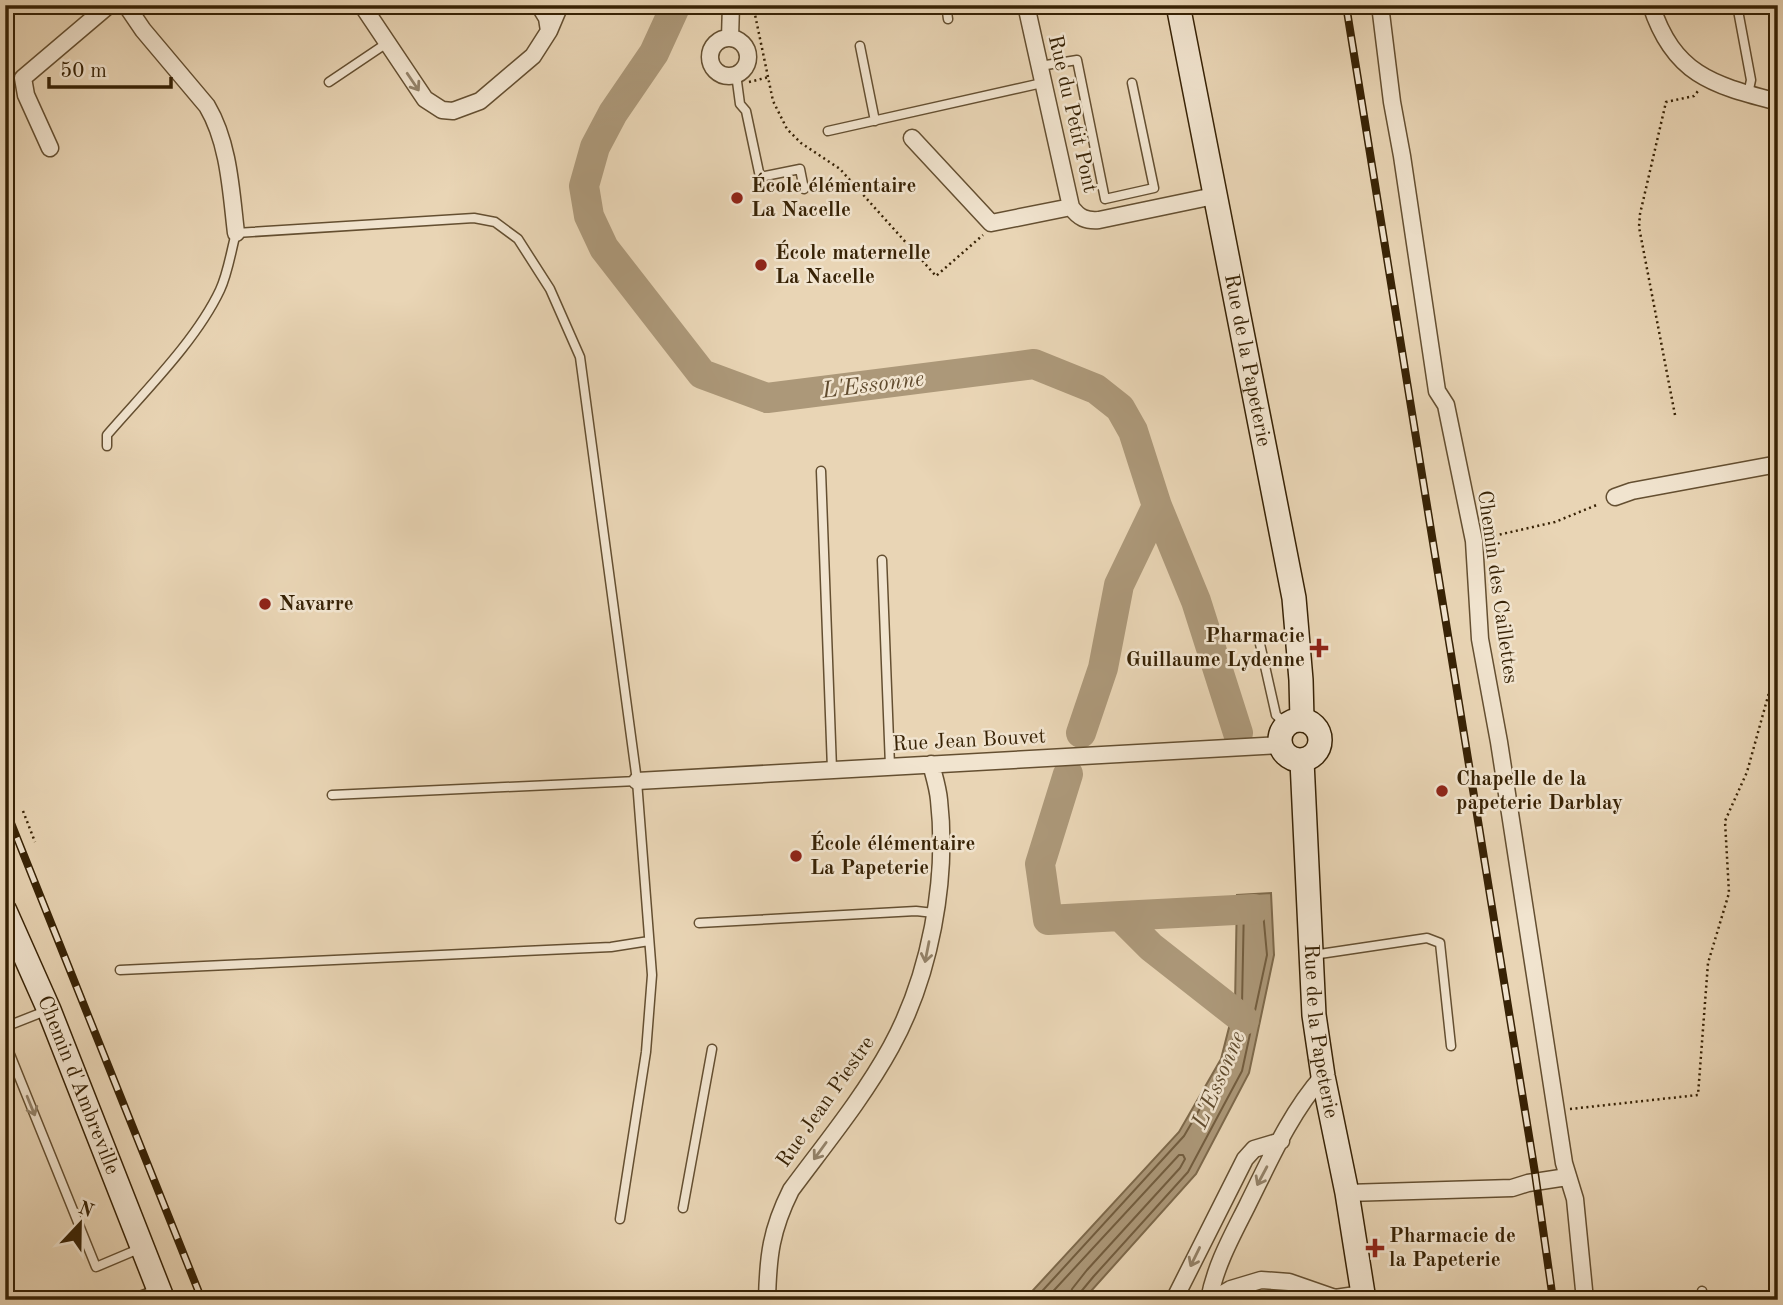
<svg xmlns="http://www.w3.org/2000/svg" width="1783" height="1305" font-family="'Old Standard TT',serif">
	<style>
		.water { fill: #ac9879; stroke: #7d694b; stroke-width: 2 }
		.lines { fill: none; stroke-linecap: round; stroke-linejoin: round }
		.shore { stroke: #725d3f; stroke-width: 2 }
		.river { stroke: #ac9879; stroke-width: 30 }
		.lane-casing { stroke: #644f31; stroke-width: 11 }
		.street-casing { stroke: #644f31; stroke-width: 19 }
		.secondary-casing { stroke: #372205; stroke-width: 26 }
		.path { stroke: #372205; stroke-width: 2.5; stroke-dasharray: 2 3.5; stroke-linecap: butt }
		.lane { stroke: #f1e4cf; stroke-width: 8 }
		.street { stroke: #f1e4cf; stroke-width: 16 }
		.secondary { stroke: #f1e4cf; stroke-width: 23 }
		.rail-casing { stroke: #372205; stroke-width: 8 }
		.rail { stroke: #f1e4cf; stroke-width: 5; stroke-dasharray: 16; stroke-linecap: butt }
		.oneway { stroke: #94836a }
		.poi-dot { fill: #8f2418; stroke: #f1e4cf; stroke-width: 2.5 }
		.labels { text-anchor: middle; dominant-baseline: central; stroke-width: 5; stroke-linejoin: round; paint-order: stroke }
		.street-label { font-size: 21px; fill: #372205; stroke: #f1e4cf }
		.poi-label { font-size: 21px; font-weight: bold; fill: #372205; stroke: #f1e4cf; text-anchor: start }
		.water-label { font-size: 23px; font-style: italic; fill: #604b2e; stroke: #f1e4cf }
	</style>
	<rect width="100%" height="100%" fill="#e9d5b5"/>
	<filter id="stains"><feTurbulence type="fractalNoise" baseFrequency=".00286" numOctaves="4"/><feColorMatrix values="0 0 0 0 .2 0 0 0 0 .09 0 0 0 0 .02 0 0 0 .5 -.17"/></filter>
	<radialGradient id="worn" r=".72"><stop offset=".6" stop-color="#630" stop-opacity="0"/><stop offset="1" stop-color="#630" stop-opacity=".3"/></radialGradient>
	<path class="water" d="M1271,893L1274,955L1249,1073L1196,1174L1083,1300H1024L1179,1132L1221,1059L1235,1004L1237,895Z"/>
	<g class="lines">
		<path class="shore" d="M1034,1300L1184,1136L1227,1062L1242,1005L1244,904L1247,901H1262L1267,955L1242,1071L1188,1172L1094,1276L1079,1294L1078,1300
			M1045,1300L1179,1155H1183L1185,1159L1180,1168L1087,1270L1072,1289L1069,1300"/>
		<path class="river" d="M676,5L654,53L613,113L595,147L584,186L589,216L604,248L702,374L767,398L1034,364L1096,389L1120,408L1133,431L1157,506L1196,601L1238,733
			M1081,733L1103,668L1119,585L1157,506
			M1068,774L1040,864L1048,920L1120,916L1151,947L1244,1020
			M1120,916L1254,909"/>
		<g class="lane-casing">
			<path id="lane" d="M946,5L948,19
				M1737,5L1751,80L1748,94
				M860,46L875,121
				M1040,66L1077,60L1105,199L1154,188L1132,83
				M736,74L740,104L746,111L760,177L800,169L804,189
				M329,82L387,43
				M828,131L1042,83
				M107,446V435C144,392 196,341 220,290C228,273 231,251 236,233L474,218L495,222L518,239L550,289L580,357L637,781L652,975L646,1052L620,1219
				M821,471L832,769
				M882,560L890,766
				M1260,644L1276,715L1287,725
				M332,795L637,781
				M699,923L916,911L934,913
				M1313,955L1427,938L1440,943L1451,1046
				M120,970L611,947L649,941
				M5,1027L48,1010
				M5,1042L96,1267L141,1248
				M683,1208L712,1049
				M129,1300L156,1290
				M1701,1300L1702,1291"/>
		</g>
		<g class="street-casing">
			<path id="street" d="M126,5L143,30L207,106C229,143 231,191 236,233
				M362,5L425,99L442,110L453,111L480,101L533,56L549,31L547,18L539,5
				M1026,5L1071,207C1079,218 1086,221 1099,220L1214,196
				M1380,5L1392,102L1402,156L1437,391L1446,405L1474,541L1480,639L1499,742L1564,1163L1575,1199L1585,1300
				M1651,5C1674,76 1714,85 1778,102
				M549,31L560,5
				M730,38L731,5
				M710 57a19 19 0 1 1 38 0a19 19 0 1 1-38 0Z
				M912,138L991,223L1071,207
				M50,148L26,95L23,78L109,5
				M1778,183V217
				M1615,497L1632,491L1778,464
				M637,781L1280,745
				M1347,1193L1512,1188L1528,1183L1567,1177
				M767,1300C768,1256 771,1230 791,1190C825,1144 863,1098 891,1047C930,976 948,880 939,800C938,788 934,776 931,764
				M1174,1300L1245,1159L1254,1149L1281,1141
				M1209,1300C1215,1266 1232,1236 1247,1206C1269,1162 1290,1113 1323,1076
				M1212,1300L1231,1289L1261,1280L1289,1282L1335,1298L1363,1294"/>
		</g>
		<g class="secondary-casing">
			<g id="secondary">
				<path id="s1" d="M1178,5L1294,598L1301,680L1302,720"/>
				<circle cx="1300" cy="740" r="20"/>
				<path id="s2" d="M1302,761L1314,1015L1323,1076L1347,1193L1364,1300"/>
				<path id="s3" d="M5,911L49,1010L163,1300"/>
			</g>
		</g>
		<path class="path" d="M753,5L773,101L787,129L801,143L840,169L936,276L983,235
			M749,82L769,77
			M1675,415L1639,227L1640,214L1666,102L1694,96L1698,91
			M1489,537L1555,522L1599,504
			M23,811L35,842
			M1570,1109L1698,1095L1708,963L1729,893L1725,821L1747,772L1770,689L1773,645L1772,609L1773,599L1778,588"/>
		<use href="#lane" class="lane"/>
		<use href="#street" class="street"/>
		<use href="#secondary" class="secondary"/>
		<g class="rail-casing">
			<path id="rail" d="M1346,5L1535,1173L1553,1300
				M5,808L202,1300"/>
		</g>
		<use href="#rail" class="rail"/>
	</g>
	<defs><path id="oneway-shaft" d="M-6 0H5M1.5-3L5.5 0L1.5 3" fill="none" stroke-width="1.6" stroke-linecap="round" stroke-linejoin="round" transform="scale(1.75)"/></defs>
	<g class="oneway">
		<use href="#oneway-shaft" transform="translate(413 82) rotate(56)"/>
		<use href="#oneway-shaft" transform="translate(927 952) rotate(101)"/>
		<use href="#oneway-shaft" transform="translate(31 1106) rotate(68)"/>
		<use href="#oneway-shaft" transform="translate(820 1151) rotate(126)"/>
		<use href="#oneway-shaft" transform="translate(1262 1176) rotate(118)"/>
		<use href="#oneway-shaft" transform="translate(1195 1257) rotate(116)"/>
	</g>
	<g class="poi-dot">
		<circle cx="737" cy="198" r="7"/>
		<circle cx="761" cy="265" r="7"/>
		<circle cx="265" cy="604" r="7"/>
		<path d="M1315.5 637.5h7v7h7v7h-7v7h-7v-7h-7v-7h7z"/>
		<circle cx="1442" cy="791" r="7"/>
		<circle cx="796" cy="856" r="7"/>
		<path d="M1371.5 1237.5h7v7h7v7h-7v7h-7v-7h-7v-7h7z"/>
	</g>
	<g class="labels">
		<g class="street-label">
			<text transform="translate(1072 114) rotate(77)">Rue du Petit Pont</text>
			<text stroke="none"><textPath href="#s1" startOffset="362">Rue de la Papeterie</textPath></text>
			<text transform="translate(1497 587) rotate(82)">Chemin des Caillettes</text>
			<text transform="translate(969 741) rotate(-3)">Rue Jean Bouvet</text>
			<text stroke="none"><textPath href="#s2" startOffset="271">Rue de la Papeterie</textPath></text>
			<text stroke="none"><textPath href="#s3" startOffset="189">Chemin d'Ambreville</textPath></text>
			<text transform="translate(826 1102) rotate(-55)">Rue Jean Piestre</text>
		</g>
		<g class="poi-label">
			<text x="751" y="186">École élémentaire<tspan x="751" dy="24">La Nacelle</tspan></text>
			<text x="775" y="253">École maternelle<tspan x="775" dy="24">La Nacelle</tspan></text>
			<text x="279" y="604">Navarre</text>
			<text x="1305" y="636" text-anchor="end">Pharmacie<tspan x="1305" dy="24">Guillaume Lydenne</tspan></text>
			<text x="1456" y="779">Chapelle de la<tspan x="1456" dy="24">papeterie Darblay</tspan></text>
			<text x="810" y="844">École élémentaire<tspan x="810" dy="24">La Papeterie</tspan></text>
			<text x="1389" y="1236">Pharmacie de<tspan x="1389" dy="24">la Papeterie</tspan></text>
		</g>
		<g class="water-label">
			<text transform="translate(873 385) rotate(-7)">L'Essonne</text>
			<text transform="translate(1219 1080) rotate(-67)">L'Essonne</text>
		</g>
	</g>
	<rect width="1783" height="1305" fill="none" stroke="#e9d5b5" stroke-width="28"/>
	<rect x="7" y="7" width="1769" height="1291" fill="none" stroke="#372205" stroke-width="3.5"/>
	<rect x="14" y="14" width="1755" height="1277" fill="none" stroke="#372205" stroke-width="2"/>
	<g transform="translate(80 1224) rotate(22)" stroke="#f1e4cf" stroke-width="5" paint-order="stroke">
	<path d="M0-5L12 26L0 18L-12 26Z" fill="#372205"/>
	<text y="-10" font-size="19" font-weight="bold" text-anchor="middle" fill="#372205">N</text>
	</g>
	<path d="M49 77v10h122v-10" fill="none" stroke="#372205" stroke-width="3.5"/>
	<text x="60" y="77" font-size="21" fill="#372205" stroke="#f1e4cf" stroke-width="5" paint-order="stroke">50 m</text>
	<rect width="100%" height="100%" filter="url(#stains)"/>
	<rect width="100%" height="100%" fill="url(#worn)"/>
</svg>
